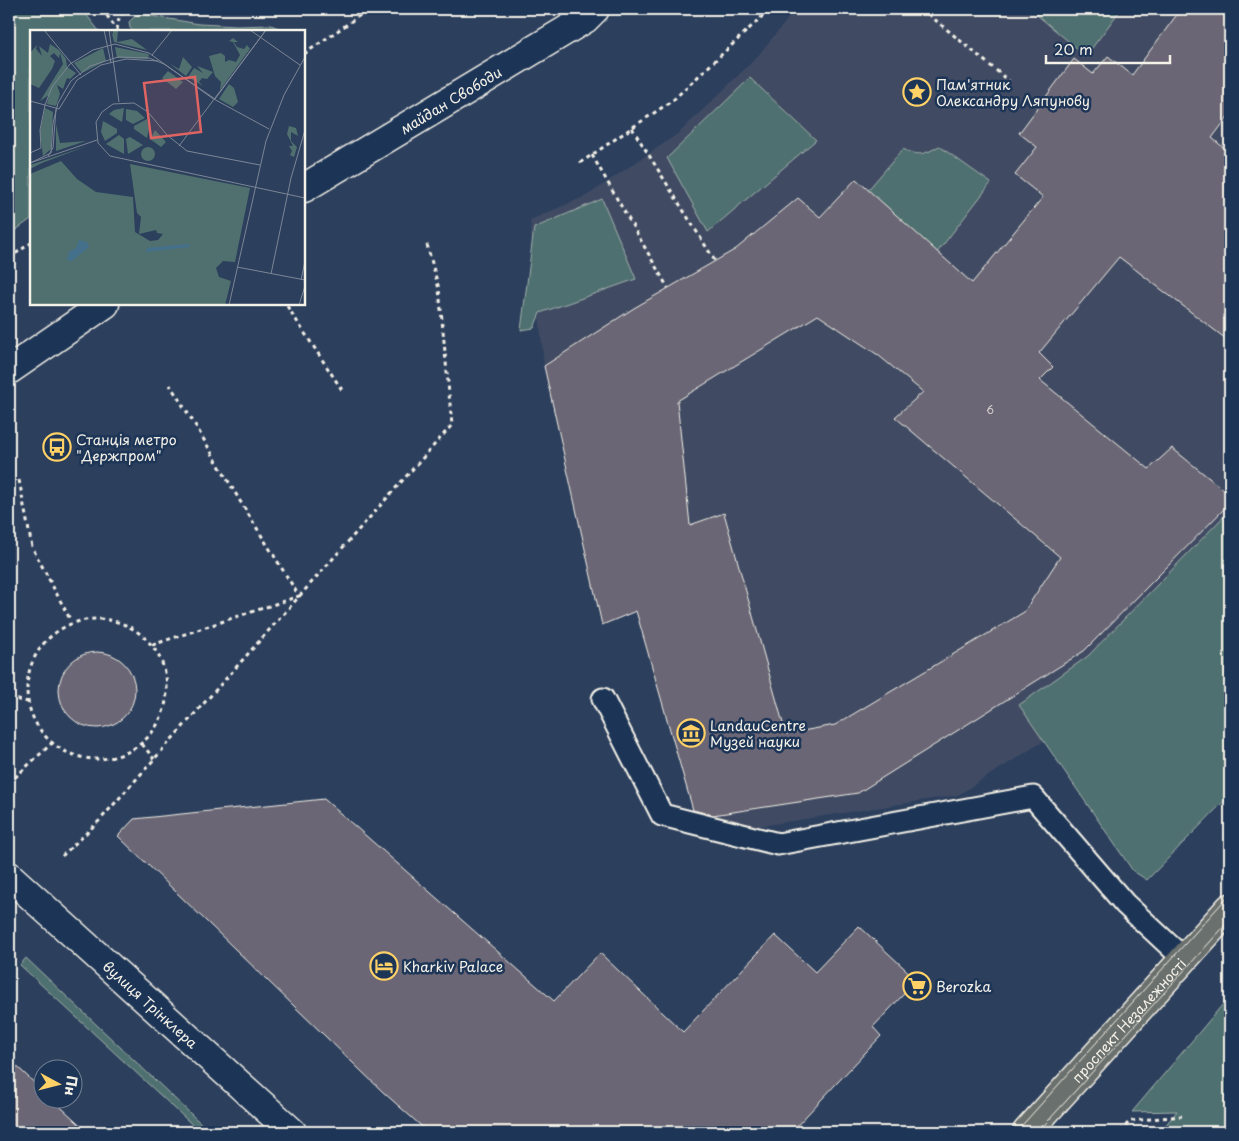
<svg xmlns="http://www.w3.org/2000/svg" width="1239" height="1141" font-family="'Playpen Sans',sans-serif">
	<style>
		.built { fill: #3f4b64 }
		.green { fill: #50706f; stroke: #a2b0ac }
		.building { fill: #6a6674; stroke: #f4f1e8; fill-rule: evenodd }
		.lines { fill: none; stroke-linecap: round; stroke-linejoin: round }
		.lane-casing { stroke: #f4f1e8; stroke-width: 25 }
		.secondary-casing { stroke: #f4f1e8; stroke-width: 31 }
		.primary-casing { stroke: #f4f1e8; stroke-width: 31 }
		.path { stroke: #f4f1e8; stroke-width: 3; stroke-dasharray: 4 4; stroke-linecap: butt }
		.lane { stroke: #1d3557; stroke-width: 21 }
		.secondary { stroke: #1d3557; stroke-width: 28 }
		.primary { stroke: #6b706d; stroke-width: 28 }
		.tram { stroke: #f4f1e8; stroke-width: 1 }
		.labels { text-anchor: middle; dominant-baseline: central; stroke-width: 5; stroke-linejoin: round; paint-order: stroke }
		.number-label { font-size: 11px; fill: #d2cecb }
		.poi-label { font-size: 14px; fill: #f4f1e8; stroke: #1d3557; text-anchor: start }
		.street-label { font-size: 14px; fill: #f4f1e8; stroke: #1d3557 }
		.inset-road { fill: none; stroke: #7c8695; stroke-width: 1 }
		.view { fill: #df6462; fill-opacity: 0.15; stroke: #df6462; stroke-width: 2.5 }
		.inset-edge { fill: none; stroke: #f4f1e8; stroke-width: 2.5 }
	</style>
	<rect width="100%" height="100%" fill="#2c3f5d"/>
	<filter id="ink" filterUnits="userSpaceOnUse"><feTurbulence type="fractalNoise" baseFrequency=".02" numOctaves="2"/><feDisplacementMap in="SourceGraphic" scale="10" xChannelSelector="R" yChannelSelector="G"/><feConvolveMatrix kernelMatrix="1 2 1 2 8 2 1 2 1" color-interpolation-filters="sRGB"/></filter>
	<g filter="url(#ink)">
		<path class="built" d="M796,9H1230V624L958,795L742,829L695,817L636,611L602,625L544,366L530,220L588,195L679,133L756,58Z"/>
		<path class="green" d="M9,9H82L99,31H31V219L9,235Z
			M1039,9H1121L1086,56L1037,15Z
			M140,14L199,24L237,26L271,25L281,29L282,31H133L130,28L129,22L134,17Z
			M750,78L816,140L708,232L667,158Z
			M939,146L991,183L936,254L862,197L903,149C918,157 926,154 939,146Z
			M602,199L636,279L540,313L534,328L521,330L534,228Z
			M1230,510V795L1147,880L1133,871L1019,705L1088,656Z
			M26,958L210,1132H200L20,965Z
			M1230,1000V1132H1160L1177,1111L1132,1112L1223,1004Z"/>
		<path class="building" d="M1181,9H1230V114L1212,138L1230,153V342L1119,257L1039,353L1053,367L1040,380L1149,469L1172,448L1230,495V503L1084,651L858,793L713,815L693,810L636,611L602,625L544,366L634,308L736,249L798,198L820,217L856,179L972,283L1043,197L1015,175L1037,147L1019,133L1074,59L1093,74L1108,56L1132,75ZM818,315L878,355L923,392L895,417L1060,557L1024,612L835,725L786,734L724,513L690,525L677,401Z
			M59 690a38 38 0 1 1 76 0a38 38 0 1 1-76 0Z
			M324,799L554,1001L600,953L683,1032L775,935L815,972L859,926L917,980L873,1027L881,1036L791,1132H428L383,1092L118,836L134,819Z
			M9,1059L42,1090V1098H51L88,1132H9Z"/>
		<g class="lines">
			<g class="lane-casing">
				<path id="lane" d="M603,699L662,815L778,844L1033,797L1125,904L1184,959"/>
			</g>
			<g class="secondary-casing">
				<g id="secondary">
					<path id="s1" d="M304,188L585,19L595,9"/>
					<path d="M9,370L105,304"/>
					<path id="s2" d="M9,876L292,1132"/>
				</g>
			</g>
			<g class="primary-casing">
				<g id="primary">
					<path id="s3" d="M1027,1132L1230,908"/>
				</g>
			</g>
			<path class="path" d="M102,9L118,31
				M247,9C275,10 305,12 333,9
				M922,9L1009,81
				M117,30L119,18L125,9
				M304,54L369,9
				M632,128L715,261
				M592,155L668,288
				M580,163L673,100L767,12L769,9
				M9,258L31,243
				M287,306L344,393
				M19,480L32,547L71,621
				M27 689a70 70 0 1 1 140 0a70 70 0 1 1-140 0Z
				M152,645L299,596L240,501L194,423L170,385
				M9,698L28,702
				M142,744L154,759
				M9,783L52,743
				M62,856L99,821L452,425L439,289L426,241
				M1120,1132L1130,1121L1182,1116"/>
			<use href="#lane" class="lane"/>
			<use href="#secondary" class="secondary"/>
			<use href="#primary" class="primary"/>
			<path class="tram" d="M1016,1132L1230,894
				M1038,1132L1230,920"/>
		</g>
	</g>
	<defs>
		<g id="sight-ring" transform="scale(1.4375)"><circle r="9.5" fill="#1d3557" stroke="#ffd166" stroke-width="1.5"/><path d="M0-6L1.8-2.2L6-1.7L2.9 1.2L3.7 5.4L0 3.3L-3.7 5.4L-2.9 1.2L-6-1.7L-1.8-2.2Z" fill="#ffd166"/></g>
		<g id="bus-ring" transform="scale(1.4375)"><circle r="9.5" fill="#1d3557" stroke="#ffd166" stroke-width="1.5"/><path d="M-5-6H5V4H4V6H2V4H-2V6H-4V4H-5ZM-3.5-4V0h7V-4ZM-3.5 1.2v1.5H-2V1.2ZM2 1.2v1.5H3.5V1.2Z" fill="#ffd166"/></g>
		<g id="museum-ring" transform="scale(1.4375)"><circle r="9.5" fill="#1d3557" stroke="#ffd166" stroke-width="1.5"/><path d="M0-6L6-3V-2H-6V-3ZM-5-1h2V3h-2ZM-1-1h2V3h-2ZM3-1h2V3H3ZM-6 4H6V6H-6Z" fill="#ffd166"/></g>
		<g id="hotel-ring" transform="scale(1.4375)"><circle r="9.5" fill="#1d3557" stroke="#ffd166" stroke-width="1.5"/><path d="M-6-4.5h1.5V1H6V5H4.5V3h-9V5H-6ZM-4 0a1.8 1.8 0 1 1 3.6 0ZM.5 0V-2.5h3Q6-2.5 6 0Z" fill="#ffd166"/></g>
		<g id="supermarket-ring" transform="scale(1.4375)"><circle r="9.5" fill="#1d3557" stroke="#ffd166" stroke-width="1.5"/><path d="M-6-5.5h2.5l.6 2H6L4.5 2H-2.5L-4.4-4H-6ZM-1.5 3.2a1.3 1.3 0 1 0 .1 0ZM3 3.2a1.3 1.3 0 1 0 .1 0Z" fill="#ffd166"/></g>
	</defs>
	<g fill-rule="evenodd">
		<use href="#sight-ring" x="917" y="92"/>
		<use href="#bus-ring" x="57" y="447"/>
		<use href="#museum-ring" x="691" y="733"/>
		<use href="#hotel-ring" x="384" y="966"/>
		<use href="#supermarket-ring" x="917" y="986"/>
	</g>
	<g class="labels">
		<g class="number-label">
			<text x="990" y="409">6</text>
		</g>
		<g class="poi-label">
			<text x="936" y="84">Пам'ятник<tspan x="936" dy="16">Олександру Ляпунову</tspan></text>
			<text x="76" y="439">Станція метро<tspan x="76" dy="16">"Держпром"</tspan></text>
			<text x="710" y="725">LandauCentre<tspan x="710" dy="16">Музей науки</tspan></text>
			<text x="403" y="966">Kharkiv Palace</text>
			<text x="936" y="986">Berozka</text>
		</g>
		<g class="street-label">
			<text stroke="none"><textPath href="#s1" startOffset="171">майдан Свободи</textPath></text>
			<text stroke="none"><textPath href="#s2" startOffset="191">вулиця Трінклера</textPath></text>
			<text stroke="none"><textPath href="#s3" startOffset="151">проспект Незалежності</textPath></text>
		</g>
	</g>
	<g transform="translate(30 30)">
		<rect width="275" height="275" fill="#2c3f5d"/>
		<path d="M81,0L83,5V0H88L87,12L102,9L117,20L84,12ZM203,8L208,12H204L207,17L214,19L217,15L220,19L190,60L191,52L185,46L179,26L191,23L195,26V32L199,30L206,32L210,25L203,12L199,11ZM20,14L29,20L36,29L37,37L46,43L40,49L37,48L33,59L27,55L30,64L26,76L17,74L19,65L10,71L33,34L30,23L29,28L24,23L20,26L25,31L22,39L9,58L0,54V23L7,15L6,19L12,26L9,16L18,23ZM85,17L119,24L118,29L87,28ZM73,18L76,31L52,43L44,33ZM153,27L162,37L156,46L139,33L149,39ZM167,36L183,42L177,49L172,48L169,52L173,56L158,47L164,38L173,43ZM138,41L153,52L146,59L132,48ZM199,54L204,58L208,72L203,77L189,69ZM15,78L23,82L21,119L13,126L10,102ZM94,78L92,92L79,84L84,80ZM96,79L107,81L115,88L103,94L96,90ZM117,89L119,99L117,108L104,99V96ZM73,91L87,99V103L75,111L71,102ZM26,94L30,113L56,111L26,121ZM259,96L266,98L268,106L261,102V111L267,117L264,127L260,125L262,121L259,116H263L257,104ZM125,100L136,112L131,117L120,109ZM89,105L94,109V124L76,114ZM100,107L113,115L98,124L96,109ZM57,116L12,133L0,139V135ZM111 124a7 7 0 1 1 14 0a7 7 0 1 1-14 0ZM31,131L47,149L66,162L103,167L105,202L120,211L128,210L133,204L127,203L126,200L109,204L111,187L107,183L100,134L220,158L205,232L193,231L186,238L189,247L201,251L195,275H0V144Z" fill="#50706f"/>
		<path d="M49,210L57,212L59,217L42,231L37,230L39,222L46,218ZM160,214L159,217L116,222L117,218Z" fill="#45708c"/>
		<path class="inset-road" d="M14,0L51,45M74,0L81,33M79,0L89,72M220,0L270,35M122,25L142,0M128,31L96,29L71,35L47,50L29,79L15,75L22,57L40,34L63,20L85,14L119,23L182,68L239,99M0,71L15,75L10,100L11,118L0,123M149,116L236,0M18,126L23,118L26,79M0,133L67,110M0,133L21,123L23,93L28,73L41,51L60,36L88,27L119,28L134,34L185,69L236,0M230,135L157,121L137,105L118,82L104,73L83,74L72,82L66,92L68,113L80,126L275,168M207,237L275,250M241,244L261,148L275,100M271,250L275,231M199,275L236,111L254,65L275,27M269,275L275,256"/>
		<path class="view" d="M165,47L171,102L121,108L114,53Z"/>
		<rect width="275" height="275" class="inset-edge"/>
	</g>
	<rect width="1239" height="1141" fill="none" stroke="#1d3557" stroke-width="30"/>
	<rect x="15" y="15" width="1209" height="1111" fill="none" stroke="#f4f1e8" stroke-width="2" filter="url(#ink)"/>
	<g transform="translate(58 1084) rotate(97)"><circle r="24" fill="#1d3557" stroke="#738091"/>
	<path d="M0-4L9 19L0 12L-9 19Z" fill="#ffd166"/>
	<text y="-8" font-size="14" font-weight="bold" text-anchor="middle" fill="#f4f1e8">Пн</text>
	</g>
	<path d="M1046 55v8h124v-8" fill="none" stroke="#f4f1e8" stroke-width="2.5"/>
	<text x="1054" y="55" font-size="15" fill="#f4f1e8" stroke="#1d3557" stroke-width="4" paint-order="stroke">20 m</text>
</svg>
